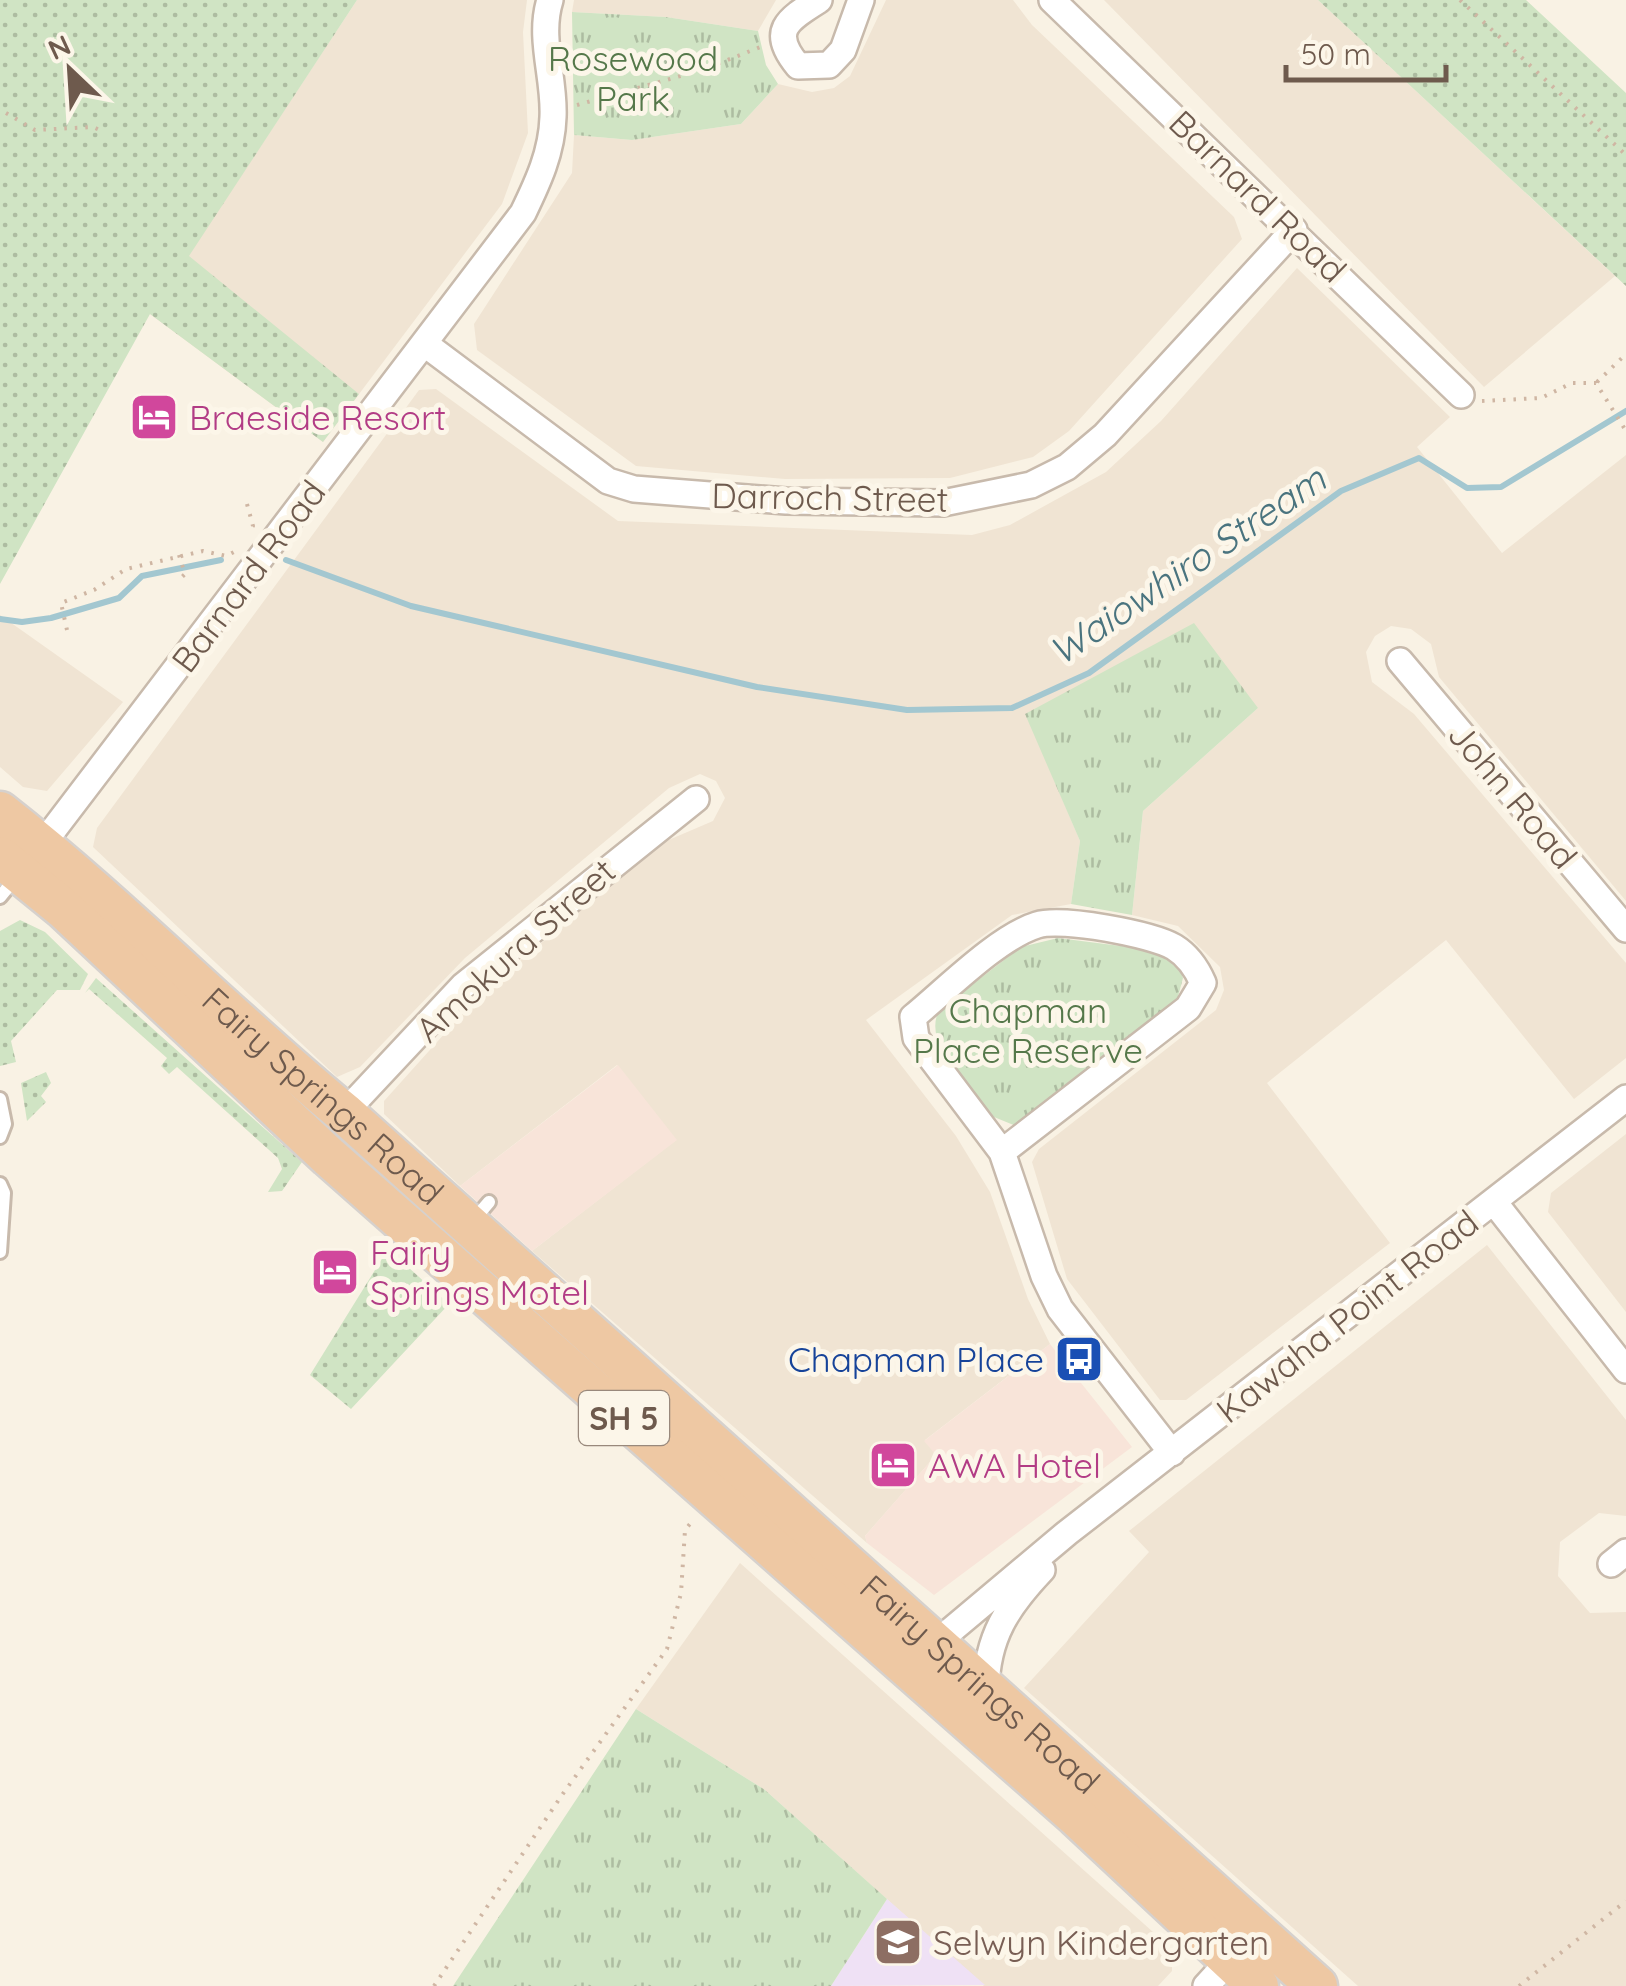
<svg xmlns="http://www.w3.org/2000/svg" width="1626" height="1986" font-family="Quicksand,sans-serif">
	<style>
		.residential { fill: #f0e4d3 }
		.commercial { fill: #f8e4d9 }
		.education { fill: #efe1f5 }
		.grass { fill: url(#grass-dots) }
		.park { fill: url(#park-tufts) }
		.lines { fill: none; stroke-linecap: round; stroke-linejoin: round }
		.stream { stroke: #a3c7d0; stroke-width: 6 }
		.service-casing { stroke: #c8baac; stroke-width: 18 }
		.minor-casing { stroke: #c8baac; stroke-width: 30 }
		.trunk-casing { stroke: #d6d1cd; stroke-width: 45 }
		.path { stroke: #cfb6a3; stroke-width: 4; stroke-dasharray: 2.5 8; stroke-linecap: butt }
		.service { stroke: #fff; stroke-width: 12 }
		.minor { stroke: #fff; stroke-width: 25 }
		.trunk { stroke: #eec8a3; stroke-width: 40 }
		.labels { text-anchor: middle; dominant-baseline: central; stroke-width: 10; stroke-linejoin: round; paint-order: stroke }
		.shield { fill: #fcf6e9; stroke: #99897c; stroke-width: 2.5 }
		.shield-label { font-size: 32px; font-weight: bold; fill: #6e5a4d }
		.park-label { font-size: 35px; fill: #55784a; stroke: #fcf6e9 }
		.street-label { font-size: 35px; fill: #6e5a4d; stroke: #fcf6e9 }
		.hotel-label { font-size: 35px; fill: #b23c85; stroke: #fcf6e9; text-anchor: start }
		.transit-label { font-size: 35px; fill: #164399; stroke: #fcf6e9; text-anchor: end }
		.education-label { font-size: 35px; fill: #785e54; stroke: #fcf6e9; text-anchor: start }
		.water-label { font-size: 38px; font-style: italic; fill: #4a747f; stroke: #fcf6e9 }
	</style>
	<defs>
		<pattern id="grass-dots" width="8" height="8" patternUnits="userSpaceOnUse" patternTransform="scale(2.5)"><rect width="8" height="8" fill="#d0e4c4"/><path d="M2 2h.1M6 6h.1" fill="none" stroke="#adbca1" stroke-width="1.8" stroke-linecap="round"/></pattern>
		<pattern id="park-tufts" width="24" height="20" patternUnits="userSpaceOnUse" patternTransform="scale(2.5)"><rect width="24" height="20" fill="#d0e4c4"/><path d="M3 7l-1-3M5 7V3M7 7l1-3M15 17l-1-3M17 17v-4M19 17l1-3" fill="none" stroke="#adbca1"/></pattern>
	</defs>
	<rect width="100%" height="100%" fill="#f9f2e4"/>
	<path class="residential" d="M357,0H527L523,32L528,133L502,204L323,442L150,314Z
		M574,0H776L758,31L666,17L572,12Z
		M886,0H1013L1032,25L1234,217L1242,239L1069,431L1033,457L950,478L785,479L636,466L477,350L474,324L572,173L574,135L632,140L741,124L778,84L812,92L834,88L850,76Z
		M1104,0H1318L1615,276L1484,387Z
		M1297,268L1450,417L1417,447L1502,553L1626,455V901L1439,677L1431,644L1411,629L1391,626L1375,636L1366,652L1372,682L1414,714L1626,963V1058L1574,1099L1446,940L1267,1083L1390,1243L1186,1400H1160L1067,1279L1032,1162L1039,1149L1216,1010L1224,990L1220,967L1178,926L1132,915L1143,811L1258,708L1026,713L1080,841L1071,904L1012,915L866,1020L956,1136L990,1192L1028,1299L1050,1344L925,1440L937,1454L865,1536L867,1543L532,1251L676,1140L617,1065L460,1186L384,1114V1101L482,992L664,842L713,821L725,798L716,781L700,774L669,788L465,958L360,1067L337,1077L93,847L97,828L419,390L436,389L618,521L972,535L1010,525L1106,472L1161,421Z
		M0,615L123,702L47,791L23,787L0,767Z
		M1626,1134V1312L1548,1212L1551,1193Z
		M1487,1245L1626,1420V1516L1599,1513L1560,1542L1558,1576L1590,1613L1626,1612V1986H1358L1024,1688L1149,1552L1129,1531Z
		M740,1563L1172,1949V1971L1158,1986H984L765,1790L636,1709Z"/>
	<path class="commercial" d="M618,1065L677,1140L532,1251L460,1186Z
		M1050,1344L1132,1447L934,1595L867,1543L865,1536L936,1455L924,1441Z"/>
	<path class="education" d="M887,1899L985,1985L831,1986Z"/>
	<path class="grass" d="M0,0H357L189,256L359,394L323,442L150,314L0,584Z
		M1318,0H1526L1626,93V286Z
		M20,920L45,932L88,974L80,990H57L11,1041L16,1062L0,1066V931Z
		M96,978L302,1162L282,1191L268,1192L282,1169L278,1158L177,1067L169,1074L161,1066L167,1058L89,989L85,993Z
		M46,1072L51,1083L41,1096L46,1102L27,1121L21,1083Z
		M388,1249L449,1304L351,1409L310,1375Z"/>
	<path class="park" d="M572,12L666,17L758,31L766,65L778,84L741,124L632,140L574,135Z
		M1194,623L1258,708L1143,811L1132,915L1071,904L1080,841L1025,714Z
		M1058,938L1152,950L1178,965L1183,978L1176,1004L1016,1126L994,1117C973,1090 921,1046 939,1010L1021,947Z
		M636,1709L765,1790L887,1899L831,1986H453Z"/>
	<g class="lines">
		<path class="stream" d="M286,560L411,606L757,687L907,710L1012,708L1089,673L1341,491L1419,458L1467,488L1501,487L1626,411
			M0,619L22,622L51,618L119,598L142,576L221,560"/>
		<g class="service-casing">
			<path id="service" d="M0,897L18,875
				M0,1099L5,1124L0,1137
				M0,1184L4,1193L0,1252
				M471,1223L489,1202"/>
		</g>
		<g class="minor-casing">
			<path id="minor" d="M819,0C787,20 769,31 798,66L829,65L843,50L861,0
				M1052,0L1461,395
				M425,344L608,481L634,489L786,501L943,503L1031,485L1067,467L1105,435L1294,230
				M1400,661L1626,929
				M35,854L523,213C538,182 552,152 553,117C555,78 538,38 550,0
				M344,1113L463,986L696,799
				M1002,1152L1188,1008L1203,983C1197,969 1187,955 1174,947C1151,934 1062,917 1037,925C998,937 946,990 913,1017L916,1038L1002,1152L1044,1276L1060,1309L1172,1453
				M1494,1202L1626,1370
				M1611,1564L1626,1552
				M924,1653L1067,1533L1626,1098
				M986,1689C987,1637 1007,1607 1042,1570
				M1206,1986L1239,1950"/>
		</g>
		<g class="trunk-casing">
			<g id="trunk">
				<path id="s1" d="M0,812C120,906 226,1016 344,1113L1317,1986"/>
				<path d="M0,857L64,909L329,1157L1076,1816L1258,1986"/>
			</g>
		</g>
		<path class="path" d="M1460,0L1626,155
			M577,105L702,70L763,46
			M6,113L35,130L93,127L104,132
			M1597,382L1626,354
			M1482,401L1541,398L1572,383H1596L1626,431
			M247,504L253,526L248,532
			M179,555L185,574L180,579
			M67,630L61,603L94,590L126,569L203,551L226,556L234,552
			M434,1986L562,1795L667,1649L681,1593L685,1530L694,1519
			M1519,1986L1626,1901"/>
		<use href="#service" class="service"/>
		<use href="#minor" class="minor"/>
		<use href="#trunk" class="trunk"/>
	</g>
	<defs>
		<g id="hotel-square" transform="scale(2.5)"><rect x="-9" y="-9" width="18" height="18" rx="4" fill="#d1479c" stroke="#fcf6e9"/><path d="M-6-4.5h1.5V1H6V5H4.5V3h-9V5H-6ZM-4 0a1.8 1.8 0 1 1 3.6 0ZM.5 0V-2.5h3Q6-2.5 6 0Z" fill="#fff"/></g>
		<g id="bus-square" transform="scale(2.5)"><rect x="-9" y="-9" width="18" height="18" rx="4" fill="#1a4fb4" stroke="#fcf6e9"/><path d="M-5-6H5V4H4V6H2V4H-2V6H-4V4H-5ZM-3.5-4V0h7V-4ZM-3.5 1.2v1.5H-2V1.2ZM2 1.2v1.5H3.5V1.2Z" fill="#fff"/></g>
		<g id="school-square" transform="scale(2.5)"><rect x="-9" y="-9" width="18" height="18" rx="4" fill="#8d6e63" stroke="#fcf6e9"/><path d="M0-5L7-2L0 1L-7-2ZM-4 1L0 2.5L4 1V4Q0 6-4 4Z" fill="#fff"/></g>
	</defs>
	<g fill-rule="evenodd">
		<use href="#hotel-square" x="154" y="417"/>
		<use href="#hotel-square" x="335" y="1272"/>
		<use href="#bus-square" x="1079" y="1359"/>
		<use href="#hotel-square" x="893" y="1465"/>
		<use href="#school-square" x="898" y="1942"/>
	</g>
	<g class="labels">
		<rect class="shield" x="579" y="1391" width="90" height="54" rx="8"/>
		<g class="shield-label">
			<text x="624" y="1418">SH 5</text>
		</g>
		<g class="park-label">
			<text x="633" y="58">Rosewood<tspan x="633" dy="40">Park</tspan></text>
			<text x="1028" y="1010">Chapman<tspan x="1028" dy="40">Place Reserve</tspan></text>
		</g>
		<g class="street-label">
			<text transform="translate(1258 196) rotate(44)">Barnard Road</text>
			<text transform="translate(830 497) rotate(1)">Darroch Street</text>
			<text transform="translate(248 576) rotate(-53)">Barnard Road</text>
			<text transform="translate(1513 795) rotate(50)">John Road</text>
			<text transform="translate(515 950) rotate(-42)">Amokura Street</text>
			<text stroke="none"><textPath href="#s1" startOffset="430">Fairy Springs Road</textPath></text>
			<text transform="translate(1347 1316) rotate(-38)">Kawaha Point Road</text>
			<text stroke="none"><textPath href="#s1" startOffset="1312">Fairy Springs Road</textPath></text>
		</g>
		<g class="hotel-label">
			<text x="189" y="417">Braeside Resort</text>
			<text x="370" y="1252">Fairy<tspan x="370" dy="40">Springs Motel</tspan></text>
			<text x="928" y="1465">AWA Hotel</text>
		</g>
		<g class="transit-label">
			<text x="1044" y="1359">Chapman Place</text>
		</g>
		<g class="education-label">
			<text x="933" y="1942">Selwyn Kindergarten</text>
		</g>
		<g class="water-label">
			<text transform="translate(1187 565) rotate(-34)">Waiowhiro Stream</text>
		</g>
	</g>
	<g transform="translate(70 70) rotate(335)" stroke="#fcf6e9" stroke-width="8" paint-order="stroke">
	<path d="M0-8L18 38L0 25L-18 38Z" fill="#6e5a4d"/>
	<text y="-15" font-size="28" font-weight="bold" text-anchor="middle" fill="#6e5a4d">N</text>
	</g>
	<path d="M1286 65v15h160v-15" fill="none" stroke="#6e5a4d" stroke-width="5"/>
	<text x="1301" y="65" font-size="30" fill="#6e5a4d" stroke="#fcf6e9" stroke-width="8" paint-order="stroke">50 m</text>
</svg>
